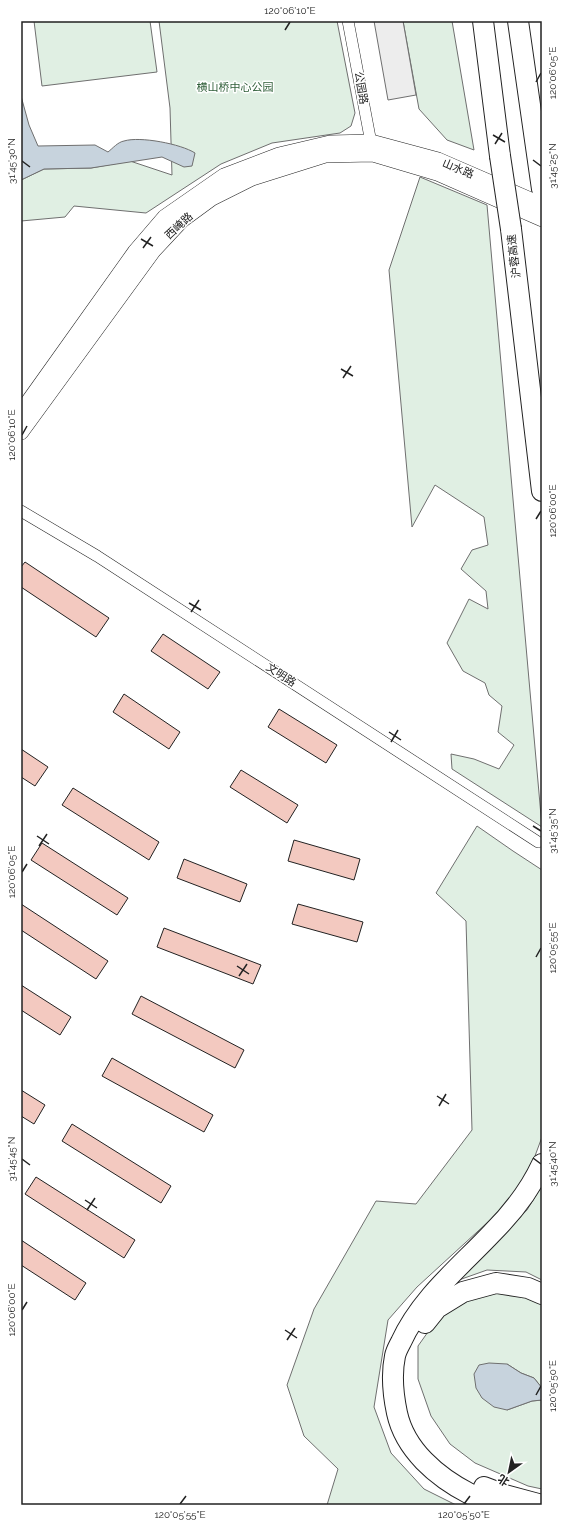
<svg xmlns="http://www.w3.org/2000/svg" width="563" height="1526" font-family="Raleway,'Noto Sans SC',sans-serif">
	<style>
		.green { fill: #e0efe3; stroke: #6f6f6f }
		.parking { fill: #ededed; stroke: #6f6f6f }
		.water { fill: #c7d3dd; stroke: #6f6f6f }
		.building { fill: #f3c9c0; stroke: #222 }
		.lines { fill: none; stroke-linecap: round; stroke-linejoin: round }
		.street-casing { stroke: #222; stroke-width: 12 }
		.secondary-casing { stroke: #222; stroke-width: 16 }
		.highway-casing { stroke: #222; stroke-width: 22 }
		.street { stroke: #fff; stroke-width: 11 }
		.secondary { stroke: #fff; stroke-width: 15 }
		.highway { stroke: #fff; stroke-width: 20 }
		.highway-bridge-casing { stroke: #222; stroke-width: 22; stroke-linecap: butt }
		.highway-bridge { stroke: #fff; stroke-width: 20 }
		.ticks { fill: none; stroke: #222; stroke-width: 1.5 }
		.labels { text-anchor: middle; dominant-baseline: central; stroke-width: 3; stroke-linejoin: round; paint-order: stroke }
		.park-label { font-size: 11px; fill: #2f5e38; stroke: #fff }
		.street-label { font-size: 11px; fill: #222; stroke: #fff }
		.neatline { fill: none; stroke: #222; stroke-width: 1.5 }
		.ticks-label { font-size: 10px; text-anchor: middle; fill: #222 }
	</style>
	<rect width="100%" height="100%" fill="#fff"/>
	<path class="green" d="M34,21H150L157,72L42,86Z
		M159,21H337L355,113L351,126L340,133L272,143L221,164L146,213L74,206L65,217L21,221V180L44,169L91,168L130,161L172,175L170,108Z
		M403,21H452L474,150L447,140L419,109Z
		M420,177L487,205L542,827L452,769L451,754L474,759L499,769L514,745L498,732L502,706L489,695L485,683L463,671L447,643L469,599L488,609L486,591L461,569L472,550L488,545L484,517L435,485L412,527L389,270Z
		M477,826L513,851L542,870V1137L532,1164L520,1187L501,1210L417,1287L388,1320L374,1407L391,1453L424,1489L456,1505H327L338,1469L304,1436L287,1385L314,1309L376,1201L416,1204L472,1130L466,921L436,893Z
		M542,1185V1280L526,1272L487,1270L456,1281L496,1242L527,1210Z
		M497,1291L531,1299L542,1304V1388L534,1378L521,1373L507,1364V1410L532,1401L542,1400V1489L528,1486L475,1463L450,1444L431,1416L418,1379V1346L440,1315L468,1298Z"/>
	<path class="parking" d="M374,21H403L416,95L388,100Z"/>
	<path class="water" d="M21,96L29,125L38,146L95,145L108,152C113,148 118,142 124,141C140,136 181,144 195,153L192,166L184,167L162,157L91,168L44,169L21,180Z
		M489,1363L507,1364L521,1373L534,1378L542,1388V1400L532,1401L507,1410L494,1407L482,1398L476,1388L474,1374L479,1365Z"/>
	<path class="building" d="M25,562L109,618L96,637L21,587V567Z
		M163,634L220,672L208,689L151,651Z
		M124,694L180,732L169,749L113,712Z
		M279,709L337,745L326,763L268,727Z
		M21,749L48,767L35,786L21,777Z
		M241,770L298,805L287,823L230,787Z
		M73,788L159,842L149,860L62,805Z
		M294,840L360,859L354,880L288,861Z
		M42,843L128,898L117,915L31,860Z
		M184,859L247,884L240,902L177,878Z
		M21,904L108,961L96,979L21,930Z
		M298,904L363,922L357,942L292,924Z
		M164,928L261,965L253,984L157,947Z
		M21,985L71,1017L60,1035L21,1010Z
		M141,996L244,1050L235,1068L132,1014Z
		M112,1058L213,1115L204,1132L102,1076Z
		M21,1090L45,1105L34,1124L21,1116Z
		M72,1124L171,1186L161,1203L62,1141Z
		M36,1177L135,1240L124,1258L25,1194Z
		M21,1240L86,1283L75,1300L21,1265Z"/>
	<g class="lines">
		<g class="street-casing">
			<path id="street" d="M348,21L372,148
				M21,511L97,556L538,842"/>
		</g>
		<g class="secondary-casing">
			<path id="secondary" d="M21,412L135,252L165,217L224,176L279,155L330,143L371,142L438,160L542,205
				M21,432L153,251L182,220L212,198L252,178L325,155L373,154L437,173L542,219"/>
		</g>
		<g class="highway-casing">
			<path id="highway" d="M483,21L500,156
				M518,21L542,189
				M511,229L542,491
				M425,1323L437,1308L463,1292L496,1283L528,1288L542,1294
				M484,1487L505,1495L542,1505
				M498,1505C489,1501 478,1499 470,1494C437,1477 405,1450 397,1413C393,1394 391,1375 395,1356C396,1351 399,1346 401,1342C421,1298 460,1267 492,1233C512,1213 530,1190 542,1164"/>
		</g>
		<use href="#street" class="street"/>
		<use href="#secondary" class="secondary"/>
		<use href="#highway" class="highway"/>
		<g class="highway-bridge-casing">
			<path id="highway-bridge" d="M500,156L511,229"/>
		</g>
		<use href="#highway-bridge" class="highway-bridge"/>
	</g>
	<path class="ticks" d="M285,30L290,22M536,82L541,73M493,135L505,142M495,144L502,133M533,160L541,166M22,161L30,167M141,239L153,246M143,248L151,237M341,369L353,376M343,378L351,366M22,435L27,426M536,519L541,511M189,603L201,610M191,612L199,600M389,732L401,740M391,742L398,730M533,826L541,831M37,836L49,844M39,846L47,834M22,872L27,864M536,957L541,948M237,966L249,974M239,976L247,964M437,1096L449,1104M439,1106L446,1094M533,1158L541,1164M22,1159L30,1165M85,1200L97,1208M87,1210L95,1198M22,1310L27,1302M285,1330L297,1338M287,1340L295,1328M536,1395L541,1386M180,1504L186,1496M464,1504L470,1496"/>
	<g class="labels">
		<g class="park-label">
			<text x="235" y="87">横山桥中心公园</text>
		</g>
		<g class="street-label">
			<text transform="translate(361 88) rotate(80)">公园路</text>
			<text transform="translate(458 169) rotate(23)">山水路</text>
			<text transform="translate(179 226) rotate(-43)">西崦路</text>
			<text transform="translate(514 256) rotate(-97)">沪蓉高速</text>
			<text transform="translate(281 675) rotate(33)">文明路</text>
		</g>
	</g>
	<rect width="563" height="1526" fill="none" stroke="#ffffff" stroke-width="44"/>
	<g transform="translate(509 1472) rotate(213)" stroke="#ffffff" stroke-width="3" paint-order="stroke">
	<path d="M0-3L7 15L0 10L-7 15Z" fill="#222222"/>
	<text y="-6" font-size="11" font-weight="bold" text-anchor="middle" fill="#222222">北</text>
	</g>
	<rect x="22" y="22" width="519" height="1482" class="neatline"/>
	<g class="ticks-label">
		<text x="290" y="14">120°06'10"E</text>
		<text transform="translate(552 73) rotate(-90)" y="4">120°06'05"E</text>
		<text transform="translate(11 161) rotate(-90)" y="4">31°45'30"N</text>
		<text transform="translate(552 166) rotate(-90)" y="4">31°45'25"N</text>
		<text transform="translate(11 435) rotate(-90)" y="4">120°06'10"E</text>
		<text transform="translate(552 511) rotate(-90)" y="4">120°06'00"E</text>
		<text transform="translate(552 831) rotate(-90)" y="4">31°45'35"N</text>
		<text transform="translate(11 872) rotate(-90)" y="4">120°06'05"E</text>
		<text transform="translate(552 948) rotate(-90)" y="4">120°05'55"E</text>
		<text transform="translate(11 1159) rotate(-90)" y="4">31°45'45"N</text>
		<text transform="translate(552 1164) rotate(-90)" y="4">31°45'40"N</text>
		<text transform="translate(11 1310) rotate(-90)" y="4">120°06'00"E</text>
		<text transform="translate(552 1386) rotate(-90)" y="4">120°05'50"E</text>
		<text x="180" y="1518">120°05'55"E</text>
		<text x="464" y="1518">120°05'50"E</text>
	</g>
</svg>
